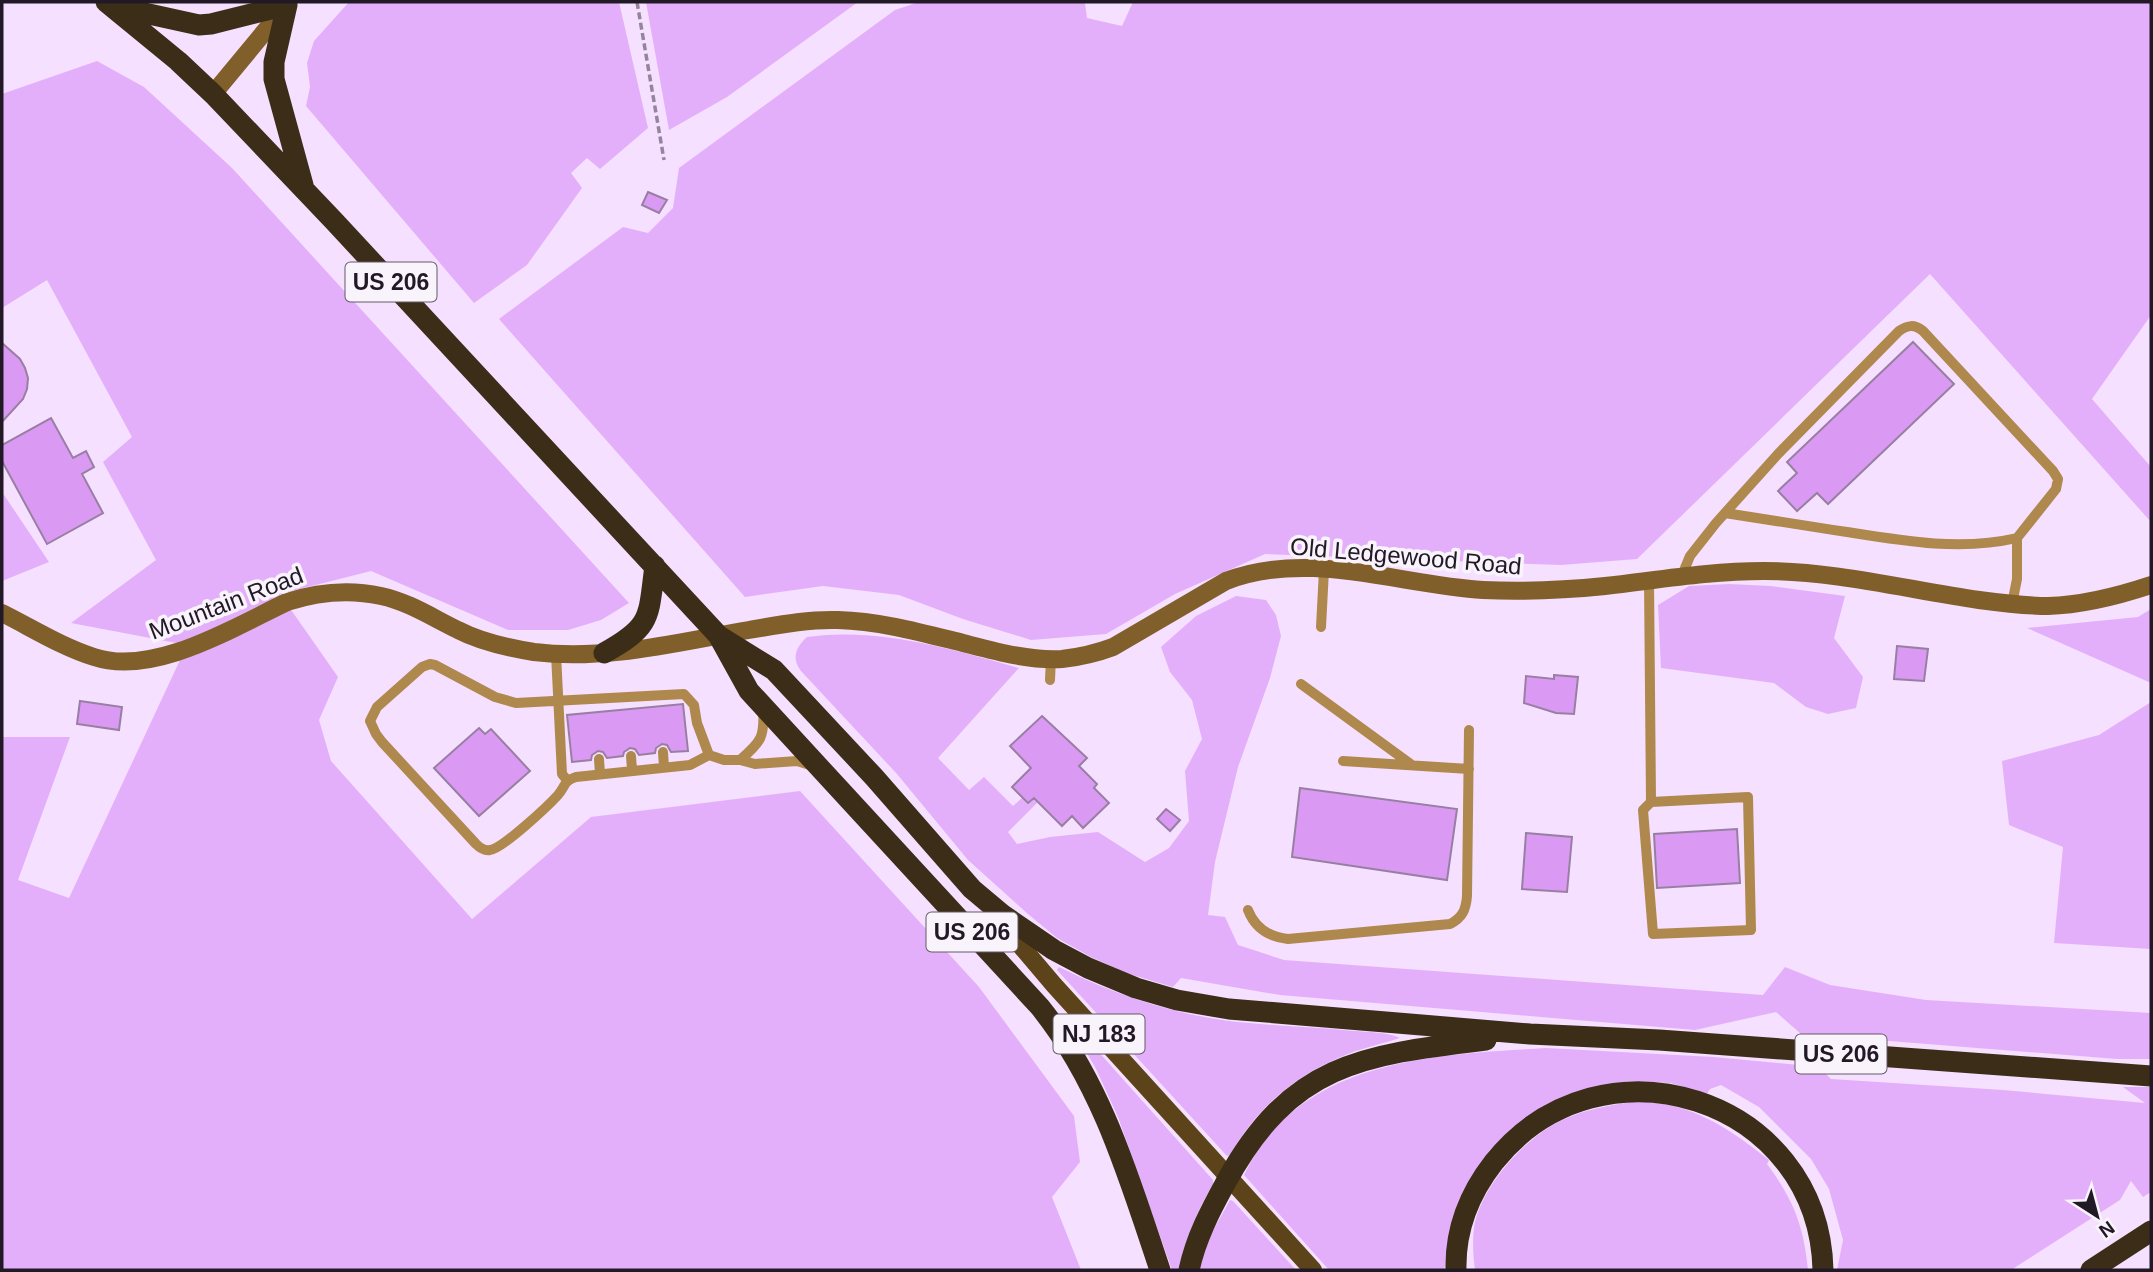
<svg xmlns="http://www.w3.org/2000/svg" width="2153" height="1272" font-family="Helvetica,sans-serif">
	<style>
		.green { fill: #e4affa }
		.building { fill: #da9af4; stroke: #987fa2; stroke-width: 2 }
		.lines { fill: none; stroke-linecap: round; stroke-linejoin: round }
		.path { stroke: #95859c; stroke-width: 3.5; stroke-dasharray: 7 3.5; stroke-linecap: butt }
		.lane { stroke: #af884e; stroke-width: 10 }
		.secondary { stroke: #805f2a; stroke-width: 18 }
		.primary { stroke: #5d4319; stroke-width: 18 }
		.highway { stroke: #3c2d18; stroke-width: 21 }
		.labels { text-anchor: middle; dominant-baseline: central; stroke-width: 7; stroke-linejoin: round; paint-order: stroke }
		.shield { fill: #f9f4fb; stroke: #625b66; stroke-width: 2 }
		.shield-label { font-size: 23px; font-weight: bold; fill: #221926 }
		.street-label { font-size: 24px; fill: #221926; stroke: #f9f4fb }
	</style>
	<rect width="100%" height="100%" fill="#f5e0ff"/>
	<path class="green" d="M349,2H619L648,128L600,169L587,158L571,173L582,188L527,265L474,303L306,106L310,87L307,63L314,41Z
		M646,2H858L727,97L669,130Z
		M919,2H1076L1085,3L1087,18L1122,26L1133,2H2151V315L2092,399L2151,467V522L1930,274L1637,559L1561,565L1265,554L1175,594L1106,634L1031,640L963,619L899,595L823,586L745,597L499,319L623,227L648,233L673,208L679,168L895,10Z
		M97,61L144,87L232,168L629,603L601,620L568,630H508L371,571L280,594L338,677L319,720L331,761L472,919L591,817L800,791L979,987L1074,1116L1080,1162L1052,1197L1081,1270H2V737H70L18,880L69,898L187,645L71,623L156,560L103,462L132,437L47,280L2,308V94Z
		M2,492L49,562L2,581Z
		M1729,584L1771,586L1845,596L1834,638L1863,677L1856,708L1828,714L1806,707L1774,683L1661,668L1658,605L1689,586Z
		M1236,596L1266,600L1276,615L1281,636L1270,678L1238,767L1215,862L1208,915L1225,917L1238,945L1284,960L1763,995L1785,967L1830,985L1926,1000L2151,1013V1059H2117L1801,1034L1776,1012L1695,1030L1280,995L1181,978L1173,987L1126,973L1091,957L1057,938L1028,914L968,860L897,774L801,671C791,658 796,647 807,637C879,627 951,649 1019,668L938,758L969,790L984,777L1013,806L1022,798L1029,803L1048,785L1051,789L1008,832L1017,844L1050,837L1098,832L1145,862L1169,848L1189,821L1185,771L1202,739L1192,700L1170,672L1161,647L1196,616Z
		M2151,609V683L2027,628L2138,617Z
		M2151,702V949L2054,943L2063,847L2009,825L2002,761L2099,735Z
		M1059,967C1118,996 1172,1014 1237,1022C1276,1026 1315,1027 1354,1031C1368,1032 1388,1032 1400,1038C1383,1044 1365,1047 1348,1054C1298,1073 1257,1107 1231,1154L1227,1156L1057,970Z
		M1071,1021L1213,1180V1184C1196,1212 1187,1238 1180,1270H1172L1118,1117L1096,1069L1070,1023Z
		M1546,1048L1714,1057L1810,1066L1823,1071L1831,1079L2003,1090L2145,1103L2123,1087H2151V1192L2143,1197L2131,1181L2120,1200L2011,1270H1837L1843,1240L1829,1189L1811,1159L1759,1107L1721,1085L1710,1089L1707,1094L1670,1083L1627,1081L1569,1094L1538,1110L1508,1133L1489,1151L1459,1202L1444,1270H1329L1244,1175C1300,1058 1433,1055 1546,1048Z
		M1640,1101C1651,1103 1662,1103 1673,1106C1710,1115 1740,1137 1769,1160L1767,1164C1793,1199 1804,1226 1808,1270H1475C1473,1256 1472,1236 1475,1222C1485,1184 1519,1146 1551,1126C1578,1110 1610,1105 1640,1101Z
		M1230,1200L1233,1201L1296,1270H1199L1210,1236Z"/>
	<path class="building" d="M648,192L667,200L659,213L642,205Z
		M1913,342L1954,384L1828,504L1817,493L1797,511L1778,491L1797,473L1787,462Z
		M2,343L20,359L25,368L28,378L27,389L23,399L2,422Z
		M51,418L73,458L86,451L94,467L82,474L103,513L47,544L2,461V445Z
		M1897,646L1928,649L1924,681L1894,679Z
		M1554,675L1578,677L1574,714L1556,713L1524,703L1526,676L1554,679Z
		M80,701L122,707L119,730L77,724Z
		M683,704L688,751L671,752L667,745L662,744L656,748L655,753L639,755L635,749L630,748L624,752L623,756L607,758L603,752L598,751L592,755L591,760L572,762L567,715Z
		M1042,716L1087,758L1079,766L1097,784L1094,788L1109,803L1083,828L1072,816L1062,826L1034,798L1028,803L1012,787L1031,768L1010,746Z
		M479,728L485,734L491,729L530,771L479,816L434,768Z
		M1300,788L1457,809L1447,880L1292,857Z
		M1166,809L1180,820L1170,831L1157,819Z
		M1737,829L1740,883L1657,888L1654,834Z
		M1526,833L1572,837L1567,892L1522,889Z"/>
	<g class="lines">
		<path class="path" d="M637,2L664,160"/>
		<path class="lane" d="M1725,513C1765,519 1806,526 1847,532C1903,541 1961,551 2017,538
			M1686,576L1685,568L1690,556L1716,523L1778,454L1899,331C1908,325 1914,324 1923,331L2053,471L2058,479L2056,489L2017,538V579L2012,604
			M1649,580L1651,802
			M1321,627L1324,570
			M556,654L562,774L567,780
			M1050,680L1051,658
			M1301,684L1412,765
			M763,709C765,737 761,742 740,760L755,764L797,761L813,766
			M663,752L664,767
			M709,755L697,723L694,705L684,694L516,703L495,697L435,665L430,664L422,667L377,707L370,721L376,734L382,742L476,844C480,848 484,851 490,850C502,849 548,806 558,795C566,786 563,781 576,777L690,765L709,755L724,760H740
			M631,756L632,770
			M599,759L600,774
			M1343,761L1469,769
			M1748,797L1751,930L1653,934L1643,810L1651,802Z
			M1248,910C1255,928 1269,937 1288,939L1450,924C1462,918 1466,910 1467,896L1469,730"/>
		<path class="secondary" d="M213,94L285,7
			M2,613C32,628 62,647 94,657C154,677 234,627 287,602C318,592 349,589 381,596C409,602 433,618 458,630C481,642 509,648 534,652C606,661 678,642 749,630C778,625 809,619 838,620C880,621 923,633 963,643C994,651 1029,661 1062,659C1080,657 1097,653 1113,647L1226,581C1309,549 1399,585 1483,590C1524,592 1565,590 1605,586C1658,580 1710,571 1764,571C1835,571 1909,590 1979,600C2002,603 2025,606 2048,606C2084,605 2118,596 2151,585"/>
		<path class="primary" d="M993,913L1054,985L1313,1270"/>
		<path class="highway" d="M106,2L178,61L213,94L334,221L718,635L749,691L1040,1007C1102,1084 1129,1178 1160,1270
			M117,7L199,25L211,24L287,5L274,62V79L303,185
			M719,636L774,670L874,777L972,889L1003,915L1054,950L1088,968L1136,988L1177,1000L1229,1009L1530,1034L1659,1040L2151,1076
			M604,653C653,626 648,617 655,566
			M1189,1270C1196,1238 1210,1211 1226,1182C1291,1063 1362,1055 1486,1040
			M1456,1270C1455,1230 1469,1194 1494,1162C1601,1028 1819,1098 1823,1270
			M2091,1270L2151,1231"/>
	</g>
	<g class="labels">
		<g class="shield">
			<rect x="345.5" y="262.5" width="91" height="39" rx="5"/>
			<rect x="926.5" y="912.5" width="91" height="39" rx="5"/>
			<rect x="1053.5" y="1014.5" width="91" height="39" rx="5"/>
			<rect x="1795.5" y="1034.5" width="91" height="39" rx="5"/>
		</g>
		<g class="shield-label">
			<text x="391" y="282">US 206</text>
			<text x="972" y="932">US 206</text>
			<text x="1099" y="1034">NJ 183</text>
			<text x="1841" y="1054">US 206</text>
		</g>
		<g class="street-label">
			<text transform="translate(1406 556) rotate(5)">Old Ledgewood Road</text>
			<text transform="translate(226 603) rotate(-21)">Mountain Road</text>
		</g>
	</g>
	<rect width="2153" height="1272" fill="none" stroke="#221926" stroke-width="7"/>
	<g transform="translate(2097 1216) rotate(144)" stroke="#f9f4fb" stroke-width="5" paint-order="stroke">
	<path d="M0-5L12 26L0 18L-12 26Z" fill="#221926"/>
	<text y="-10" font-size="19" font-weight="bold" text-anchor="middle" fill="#221926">N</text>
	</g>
</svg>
